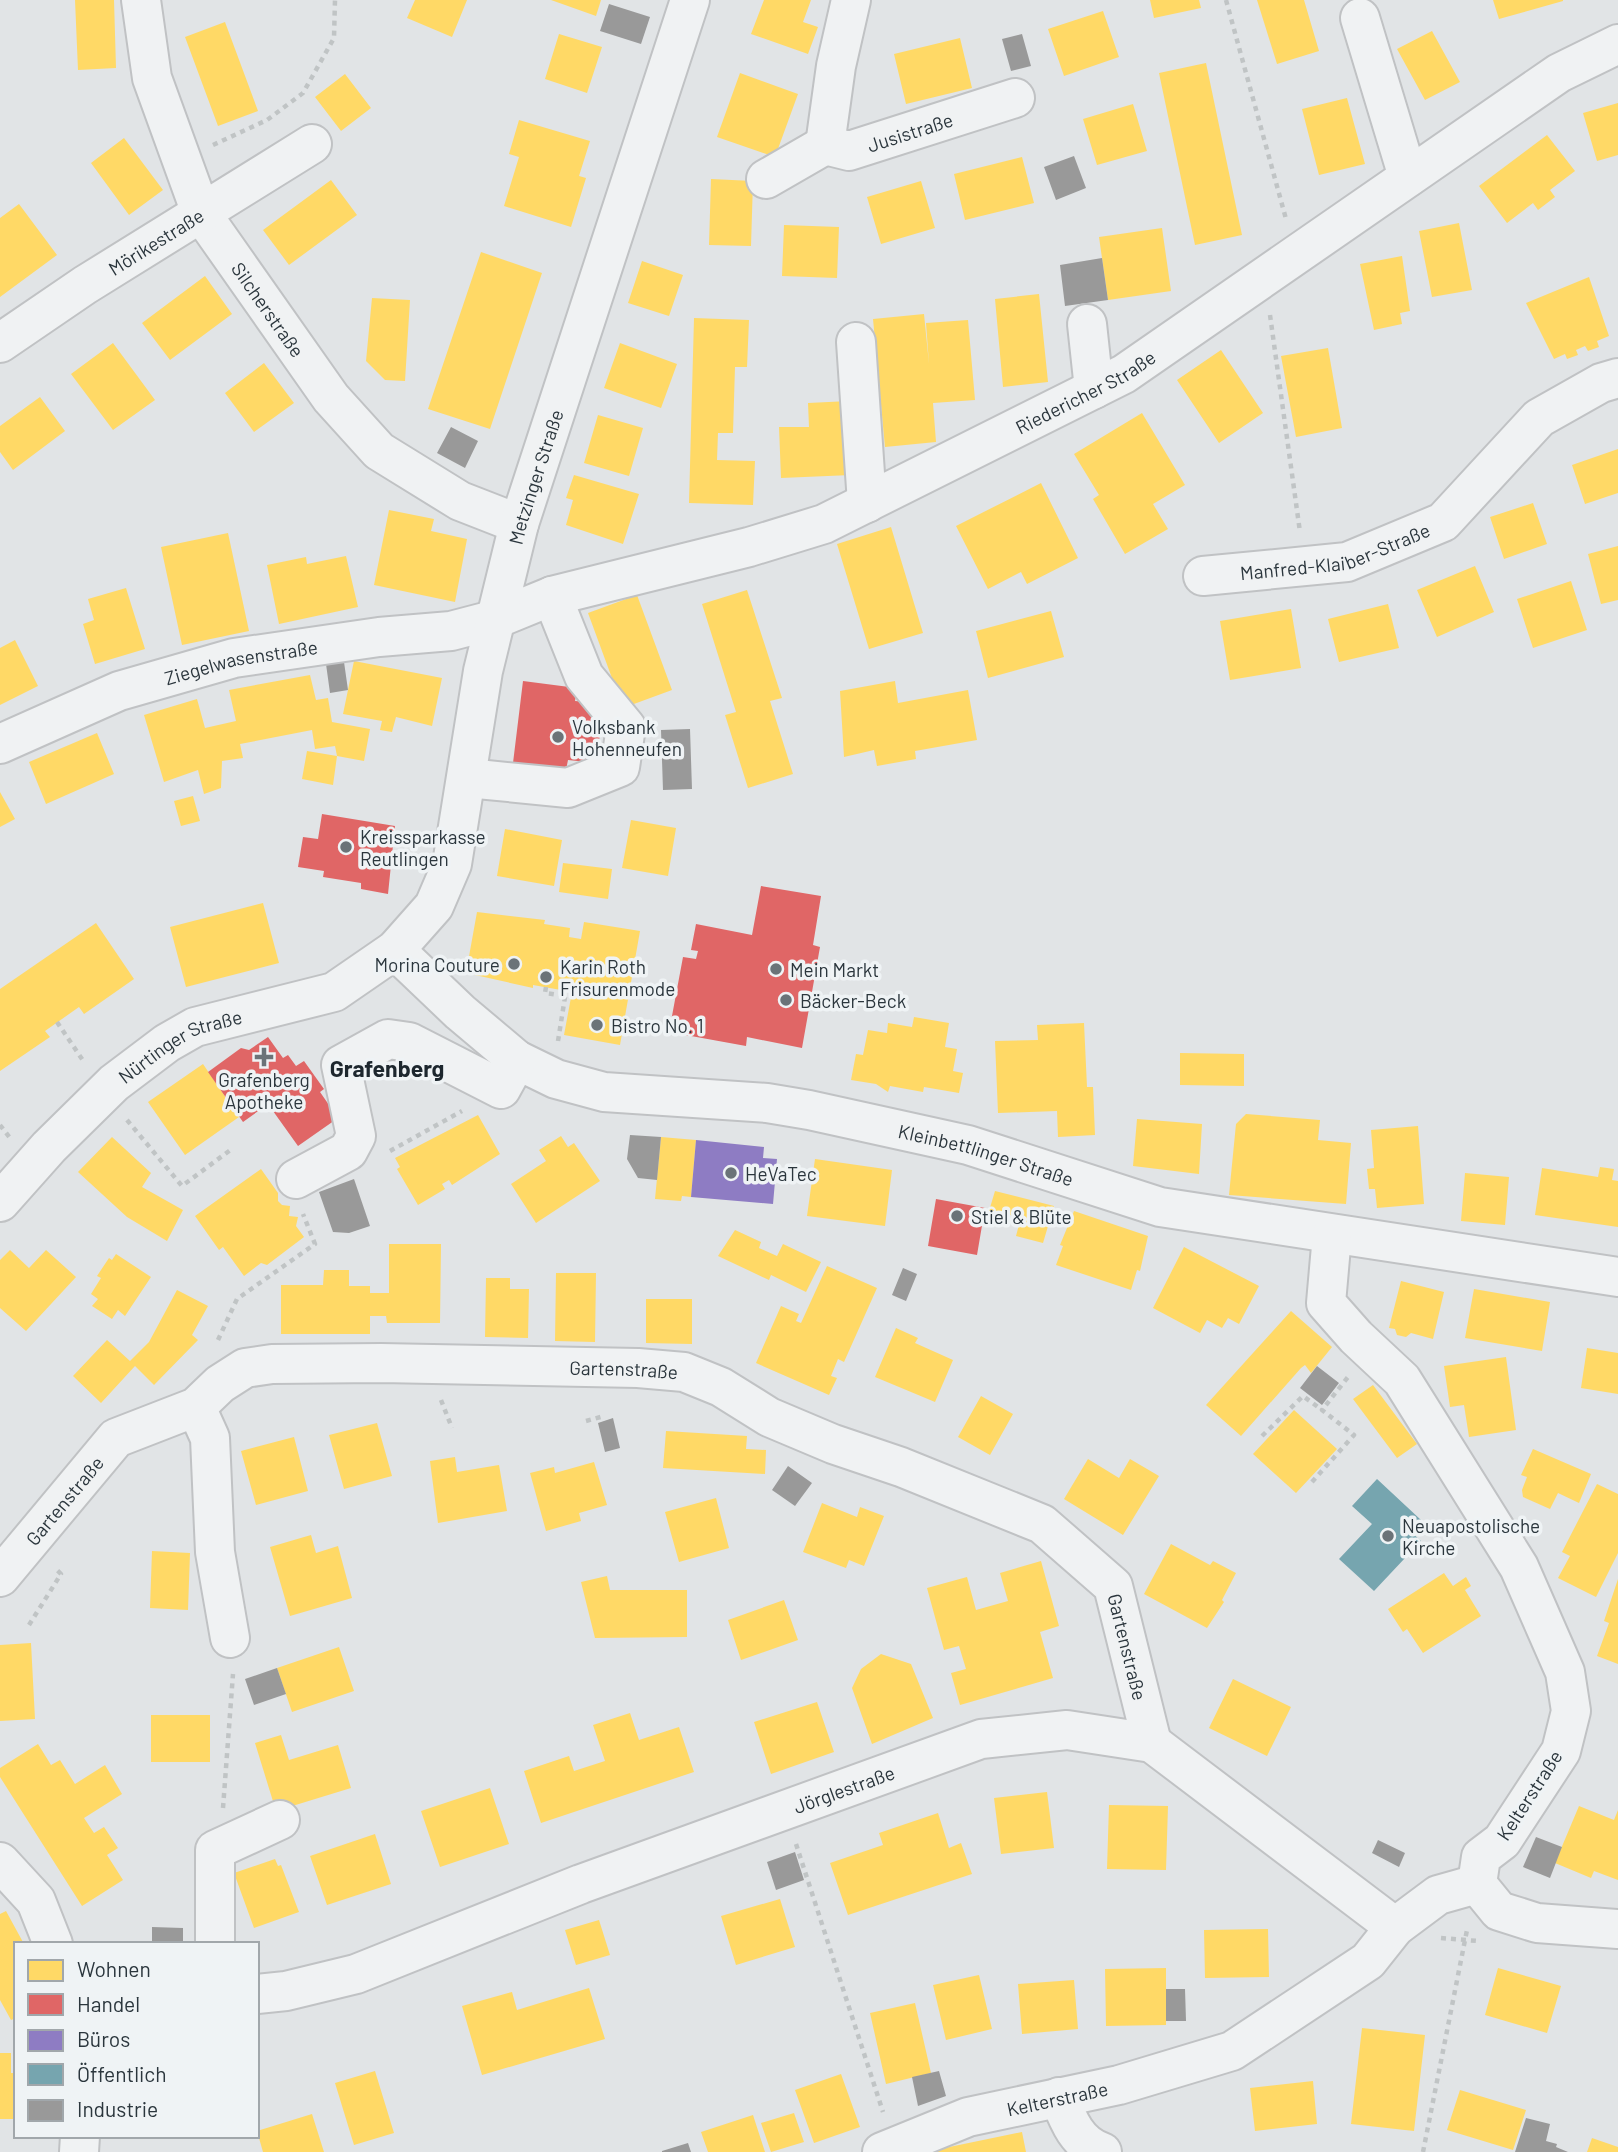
<svg xmlns="http://www.w3.org/2000/svg" width="1618" height="2152" font-family="Barlow,sans-serif">
	<style>
		.homes { fill: #ffd966 }
		.shops { fill: #e06666 }
		.offices { fill: #8e7cc3 }
		.public { fill: #76a5af }
		.industry { fill: #999 }
		.lines { fill: none; stroke-linecap: round; stroke-linejoin: round }
		.minor-casing { stroke: #c0c2c4; stroke-width: 42 }
		.path { stroke: #c0c4c5; stroke-width: 4.5; stroke-dasharray: 5 5; stroke-linecap: butt }
		.minor { stroke: #f0f2f3; stroke-width: 38 }
		.poi-dot { fill: #6b7378; stroke: #eff3f5; stroke-width: 2.5 }
		.labels { text-anchor: middle; dominant-baseline: central; stroke-width: 7; stroke-linejoin: round; paint-order: stroke }
		.street-label { font-size: 19px; fill: #2b363d; stroke: #eff3f5 }
		.poi-label { font-size: 19px; fill: #2b363d; stroke: #eff3f5; text-anchor: start }
		.quarter-label { font-size: 23px; font-weight: bold; fill: #1d272e; stroke: #eff3f5 }
	</style>
	<rect width="100%" height="100%" fill="#e1e4e6"/>
	<path class="homes" d="M75,0H114L116,68L78,70Z
		M415,0H467L452,37L407,18Z
		M551,0H601L596,16Z
		M764,0H811L803,22L818,27L808,54L751,34Z
		M1150,0H1199L1201,8L1154,18Z
		M1257,0H1304L1319,51L1277,64Z
		M1493,0H1563V1L1499,19Z
		M1103,11L1119,57L1064,76L1048,29Z
		M225,22L258,111L218,126L185,37Z
		M1432,31L1460,82L1425,100L1397,49Z
		M559,34L602,47L587,93L545,79Z
		M960,38L972,88L906,104L894,54Z
		M1206,63L1242,235L1195,245L1159,73Z
		M740,73L798,94L775,157L717,137Z
		M345,74L371,108L341,131L315,97Z
		M1347,98L1365,164L1319,175L1302,109Z
		M1618,103V155L1597,161L1583,113Z
		M1133,104L1147,151L1097,165L1083,119Z
		M519,120L590,141L579,176L586,178L571,227L504,206L519,157L509,154Z
		M1547,135L1575,171L1550,190L1555,197L1538,210L1533,203L1507,223L1479,186Z
		M124,138L163,190L129,215L91,163Z
		M1022,157L1034,203L965,220L954,174Z
		M711,179L753,181L751,246L709,245Z
		M331,180L357,215L289,265L263,230Z
		M921,181L935,228L881,244L867,197Z
		M19,204L57,255L0,297V218Z
		M1459,223L1472,290L1432,297L1419,231Z
		M784,225L839,227L837,278L782,276Z
		M1162,228L1171,291L1108,300L1099,237Z
		M481,252L542,273L490,429L428,409Z
		M1402,256L1410,311L1400,313L1402,324L1374,330L1360,264Z
		M642,261L683,275L669,316L628,303Z
		M205,276L232,314L170,360L142,323Z
		M1589,277L1609,336L1597,341L1599,347L1588,351L1585,346L1576,350L1578,355L1567,359L1565,354L1554,359L1526,303Z
		M1039,294L1048,382L1003,387L995,299Z
		M372,298L410,300L405,381L385,380L366,361Z
		M924,314L929,364L926,323L968,320L975,400L933,403L936,442L885,447L873,319Z
		M694,318L749,320L747,367H735L733,433H718L717,460L755,461L753,505L689,503Z
		M113,343L155,400L113,430L71,374Z
		M620,343L677,364L661,408L604,388Z
		M1328,348L1342,428L1296,437L1281,356Z
		M1221,350L1263,413L1219,443L1177,380Z
		M264,363L294,403L254,432L225,393Z
		M40,397L65,431L13,470L0,452V426Z
		M849,401L851,475L781,478L779,427H809L808,403Z
		M1142,413L1185,485L1153,504L1168,529L1125,554L1093,499L1099,495L1074,454Z
		M598,415L643,428L629,476L584,463Z
		M1618,449V493L1585,504L1572,465Z
		M574,475L639,494L623,544L566,525L573,500L566,498Z
		M1041,483L1078,558L1027,584L1021,572L988,589L956,526Z
		M1533,503L1547,544L1504,559L1490,517Z
		M389,510L434,519L431,531L467,539L455,602L374,585Z
		M891,527L923,633L869,649L837,544Z
		M228,533L249,631L182,645L161,547Z
		M1618,546V600L1601,604L1588,554Z
		M346,556L358,607L279,624L267,565L306,557L307,564Z
		M1475,566L1494,612L1437,637L1417,590Z
		M1571,581L1587,630L1533,648L1517,599Z
		M126,588L145,649L95,664L83,624L94,620L88,599Z
		M747,590L782,698L770,701L793,774L748,788L725,715L736,712L702,604Z
		M637,595L672,690L623,708L588,613Z
		M1388,604L1399,648L1339,662L1328,619Z
		M1291,609L1301,668L1230,680L1220,621Z
		M1051,611L1064,657L988,678L976,631Z
		M15,640L38,686L0,705V648Z
		M354,661L442,678L432,726L396,717L392,732L380,730L382,721L343,714Z
		M310,675L316,700L328,698L332,722L370,729L364,761L337,756L333,785L302,779L307,751L337,756L335,746L315,749L312,730L240,744L243,758L222,761L221,788L204,794L198,770L164,782L144,715L197,699L205,728L236,721L229,690Z
		M895,681L898,703L968,690L977,740L915,751L916,759L877,766L874,750L844,757L840,691Z
		M97,733L114,774L46,804L29,762Z
		M0,792L15,819L0,827Z
		M193,796L200,821L181,826L174,801Z
		M631,820L676,828L668,876L622,868Z
		M505,829L562,840L554,886L497,876Z
		M563,863L612,869L608,899L559,892Z
		M263,903L279,963L186,987L170,927Z
		M477,912L545,920L544,924L570,928L569,937L581,939L584,922L640,931L620,1045L564,1035L572,992L533,985V988L466,973Z
		M96,923L134,979L84,1014L79,1007L45,1031L50,1037L0,1071V989Z
		M914,1017L949,1023L945,1047L957,1049L953,1071L963,1073L959,1093L924,1087L923,1092L890,1086L888,1092L876,1084L851,1080L856,1054L863,1055L868,1030L887,1033L888,1023L912,1027Z
		M1084,1023L1087,1087H1093L1095,1135L1058,1137L1057,1111L998,1113L995,1041L1038,1040L1037,1025Z
		M1180,1053L1244,1054V1086L1180,1085Z
		M203,1064L239,1117L185,1155L148,1102Z
		M1246,1114L1320,1120L1318,1140L1351,1143L1346,1204L1229,1195L1236,1124Z
		M478,1115L500,1154L452,1185L449,1180L442,1184L445,1189L418,1205L397,1169L400,1167L395,1158Z
		M1137,1119L1202,1124L1199,1174L1133,1166Z
		M1418,1126L1424,1204L1377,1208L1375,1189H1369L1367,1169L1374,1168L1371,1130Z
		M561,1136L568,1147L574,1143L600,1181L536,1223L511,1184L546,1161L539,1150Z
		M112,1137L151,1173L142,1187L183,1210L167,1241L127,1217L78,1172Z
		M661,1137L696,1140L691,1197L682,1196L681,1201L655,1199Z
		M815,1159L892,1170L885,1226L807,1216Z
		M1600,1167L1614,1169L1612,1180L1618,1181V1227L1535,1215L1542,1168L1598,1177Z
		M261,1169L278,1193V1201L282,1205L290,1206L289,1216L298,1217L296,1226L304,1237L267,1265L261,1263L244,1276L223,1247L219,1250L195,1216Z
		M1465,1173L1509,1177L1505,1225L1461,1221Z
		M995,1191L1054,1206L1043,1243L1016,1236L1021,1217L989,1211Z
		M1074,1211L1148,1236L1140,1271L1137,1270L1131,1290L1056,1265L1063,1246L1060,1245Z
		M735,1230L761,1242L759,1248L777,1256L783,1244L821,1262L806,1292L771,1275L769,1280L718,1256Z
		M389,1244H441L440,1323H387L386,1316H370V1334H281V1285H323L324,1270H349V1286H370V1293H389Z
		M1184,1247L1259,1286L1239,1324L1228,1318L1222,1328L1207,1320L1200,1333L1153,1308Z
		M10,1250L29,1268L46,1250L76,1277L26,1331L0,1308V1260Z
		M116,1254L151,1277L125,1316L118,1310L112,1319L92,1306L98,1299L91,1294L101,1278L97,1276L109,1258L112,1260Z
		M827,1266L877,1288L844,1362L838,1359L831,1376L837,1378L829,1395L756,1363L781,1306L799,1314L796,1321L801,1323Z
		M556,1273H596L595,1342L555,1341Z
		M486,1278H510V1289H529L528,1338L485,1337Z
		M1401,1281L1444,1292L1433,1339L1411,1333L1406,1337L1397,1335L1395,1329L1389,1328Z
		M1474,1289L1550,1302L1542,1351L1465,1338Z
		M177,1290L208,1306L192,1335L198,1340L154,1385L135,1366L101,1403L73,1376L107,1340L130,1361L149,1342Z
		M646,1299H692V1344L646,1343Z
		M1291,1311L1332,1347L1311,1373L1305,1365L1301,1368L1241,1436L1206,1405Z
		M896,1328L918,1338L915,1343L953,1360L935,1402L875,1377Z
		M1587,1348L1618,1353V1394L1581,1388Z
		M1506,1357L1516,1430L1469,1437L1464,1405L1450,1407L1444,1366Z
		M1373,1385L1417,1444L1397,1458L1353,1399Z
		M981,1396L1013,1414L990,1455L958,1437Z
		M1294,1410L1337,1449L1296,1493L1253,1454Z
		M377,1423L392,1476L344,1489L329,1435Z
		M666,1431L747,1436L746,1449L766,1450L765,1474L663,1468Z
		M294,1437L308,1491L256,1505L241,1451Z
		M1533,1449L1591,1474L1579,1503L1558,1493L1550,1509L1523,1497L1522,1490L1527,1477L1521,1475Z
		M455,1457L457,1472L499,1465L507,1511L438,1523L430,1461Z
		M1088,1459L1119,1478L1130,1459L1159,1476L1123,1535L1064,1499Z
		M594,1462L607,1505L579,1513L581,1521L546,1531L530,1473L554,1467L555,1473Z
		M1597,1484L1618,1494V1553L1596,1597L1558,1578L1570,1556L1562,1552Z
		M716,1498L729,1548L679,1562L665,1512Z
		M822,1503L857,1517L860,1507L884,1516L864,1566L849,1560L846,1568L803,1552Z
		M311,1535L316,1553L338,1546L352,1598L290,1616L270,1547Z
		M1171,1544L1210,1565L1213,1561L1236,1573L1222,1600L1224,1602L1207,1628L1144,1594Z
		M152,1551L190,1553L188,1610L150,1608Z
		M1041,1561L1059,1626L1040,1632L1053,1678L960,1705L951,1673L966,1669L959,1646L944,1650L927,1588L967,1577L976,1610L1008,1601L1000,1573Z
		M1444,1573L1453,1586L1466,1577L1471,1586L1465,1590L1481,1616L1423,1653L1407,1629L1403,1632L1388,1609Z
		M607,1576L610,1590H687V1637L595,1638L581,1582Z
		M1618,1579V1664L1597,1656L1609,1623L1604,1621Z
		M784,1600L798,1640L741,1660L728,1620Z
		M31,1643L35,1719L0,1721V1645Z
		M339,1647L354,1691L292,1712L277,1668Z
		M881,1654L911,1664L933,1718L872,1744L852,1688L861,1669Z
		M1233,1679L1291,1707L1267,1756L1209,1728Z
		M817,1702L834,1752L771,1774L754,1722Z
		M630,1713L639,1740L679,1727L694,1772L541,1823L524,1771L569,1756L574,1771L605,1761L593,1725Z
		M151,1715H210V1762H151Z
		M281,1735L289,1760L338,1745L351,1788L276,1811L255,1743Z
		M38,1744L51,1765L60,1760L75,1784L105,1765L122,1794L84,1818L94,1833L104,1827L118,1848L107,1855L123,1880L82,1906L0,1777V1768Z
		M490,1788L509,1844L440,1867L421,1811Z
		M1047,1792L1054,1848L1001,1854L994,1798Z
		M1109,1805L1168,1806L1166,1870L1107,1869Z
		M1579,1806L1614,1820L1618,1810V1880L1594,1871L1591,1878L1555,1863Z
		M938,1813L949,1848L961,1843L972,1874L848,1915L830,1863L883,1845L879,1833Z
		M375,1834L391,1884L327,1905L310,1856Z
		M275,1859L278,1866L281,1865L299,1912L254,1928L234,1873Z
		M780,1899L795,1947L736,1965L721,1916Z
		M6,1911L24,1944H16V2018L11,2020L0,2000V1914Z
		M599,1920L610,1955L576,1965L565,1930Z
		M1268,1929L1269,1977L1205,1978L1204,1930Z
		M1166,1968V2025L1106,2026L1105,1969Z
		M1498,1968L1561,1986L1547,2033L1485,2015Z
		M979,1975L992,2029L946,2040L933,1985Z
		M1074,1980L1078,2029L1022,2034L1018,1984Z
		M589,1988L605,2039L482,2075L462,2006L512,1992L517,2010Z
		M915,2003L931,2073L886,2084L870,2013Z
		M1362,2028L1425,2035L1414,2131L1351,2124Z
		M0,2053H11V2073H16V2119H0Z
		M375,2071L394,2133L354,2145L335,2083Z
		M841,2074L860,2127L814,2143L795,2090Z
		M1313,2081L1317,2124L1255,2131L1250,2088Z
		M1460,2090L1526,2110L1513,2150L1447,2130Z
		M794,2113L804,2142L771,2152L761,2123Z
		M312,2114L324,2152H263L257,2131Z
		M753,2115L765,2152H708L701,2132Z
		M1022,2132L1026,2152H930V2151Z
		M1592,2138L1618,2147V2152H1587Z"/>
	<path class="shops" d="M523,681L577,688L575,701L587,702L602,721L597,754L587,762L568,760L566,770L513,763Z
		M322,814L395,826L388,894L361,889V883L323,877L324,871L298,867L303,837L318,839Z
		M761,886L821,896L813,945L820,947L802,1048L747,1037L746,1046L669,1032L683,957L696,959L698,951L691,950L696,924L752,935Z
		M268,1037L283,1058L288,1055L296,1066L304,1061L324,1089L320,1092L338,1118L298,1146L268,1104L243,1122L208,1072L241,1048L249,1050Z
		M936,1199L985,1208L977,1255L928,1246Z"/>
	<path class="offices" d="M696,1140L764,1147L763,1158L777,1159L773,1204L691,1197Z"/>
	<path class="public" d="M1377,1479L1421,1520L1410,1531L1421,1541L1374,1591L1339,1559L1372,1524L1352,1506Z"/>
	<path class="industry" d="M609,4L650,17L641,44L600,31Z
		M1022,34L1031,66L1011,71L1002,39Z
		M1074,156L1086,188L1056,200L1044,167Z
		M1102,258L1108,300L1065,306L1060,265Z
		M451,427L478,441L465,468L437,453Z
		M344,662L348,690L330,693L326,664Z
		M690,729L692,789L663,790L661,730Z
		M630,1135L661,1137L657,1180L638,1178L627,1159Z
		M354,1179L370,1226L349,1233L333,1232L319,1192Z
		M903,1268L917,1274L906,1301L892,1295Z
		M1317,1366L1339,1383L1322,1405L1300,1388Z
		M613,1418L620,1448L605,1452L598,1423Z
		M788,1466L812,1483L795,1506L772,1490Z
		M277,1668L286,1694L254,1705L245,1679Z
		M1536,1837L1562,1847L1550,1878L1523,1867Z
		M1378,1840L1405,1853L1399,1867L1372,1853Z
		M795,1852L804,1880L776,1890L767,1862Z
		M152,1927L183,1928V1944H152Z
		M1166,1989H1185L1186,2021H1166Z
		M939,2071L946,2096L918,2106L912,2077Z
		M1526,2118L1550,2124L1546,2141L1557,2144L1556,2147L1568,2152H1515Z
		M688,2143L691,2152H662V2151Z"/>
	<g class="lines">
		<g class="minor-casing">
			<g id="minor">
				<path id="s1" d="M141,0L152,78L201,213L331,398L379,451L460,501L519,524"/>
				<path id="s2" d="M851,0L836,66L825,145L849,151L1015,98"/>
				<path d="M1360,18L1408,177"/>
				<path d="M766,179L825,145"/>
				<path d="M1087,324L1094,389"/>
				<path d="M856,342L867,503"/>
				<path id="s3" d="M0,343L85,285L312,144"/>
				<path id="s4" d="M1203,576L1347,562L1443,522L1539,418L1601,383L1618,378"/>
				<path id="s5" d="M0,744L119,691L234,658L379,637L451,631L493,620L552,596L749,547L824,524L1124,374L1559,73L1618,44"/>
				<path d="M467,778L568,788L620,767L626,727L584,676L552,596"/>
				<path id="s6" d="M395,950L460,1012L517,1060L556,1079L604,1092L767,1103L809,1110L968,1145L1160,1207L1618,1277"/>
				<path d="M296,1179L348,1151L356,1136L341,1065L388,1039L409,1042L501,1089L517,1060"/>
				<path id="s7" d="M0,1202L49,1147L114,1083L167,1043L195,1027L334,992L395,950L434,906L452,864L483,671L519,524L690,0"/>
				<path d="M1332,1235L1326,1303L1356,1337L1402,1380L1519,1567L1565,1672L1571,1711L1561,1751L1502,1841L1481,1857L1477,1884"/>
				<path d="M196,1407L210,1438L215,1552L230,1638"/>
				<path id="s8" d="M0,1577L116,1438L196,1407L220,1384L245,1368L272,1364L381,1363L638,1368L684,1372L721,1387L769,1417L833,1444L901,1467L1042,1524L1113,1586L1152,1743"/>
				<path d="M0,1862L36,1901L53,1944"/>
				<path d="M1477,1884L1499,1911L1537,1923L1618,1929"/>
				<path d="M215,1944V1850L280,1820"/>
				<path id="s9" d="M257,1994L286,1991L356,1974L581,1884L981,1739L1067,1730L1152,1743L1395,1927"/>
				<path d="M1059,2097C1068,2120 1077,2144 1102,2152"/>
				<path d="M79,2152L80,2136"/>
				<path id="s10" d="M882,2152L968,2117L1119,2085L1232,2051L1368,1961L1395,1927L1438,1895L1477,1884"/>
			</g>
		</g>
		<path class="path" d="M1226,0L1286,219
			M213,145L267,120L303,93L334,38L335,0
			M1270,315L1300,532
			M546,987L545,993L565,996
			M57,1022L84,1062
			M558,1041L566,991
			M127,1120L182,1186L233,1148
			M0,1125L10,1138
			M390,1151L462,1111
			M218,1340L237,1299L315,1244L303,1214
			M441,1400L452,1428
			M586,1421L604,1416
			M1262,1436L1303,1396L1322,1410
			M1312,1482L1354,1435L1322,1410L1348,1377
			M29,1625L61,1574L55,1568
			M223,1808L233,1674
			M796,1844L883,2112
			M1441,1938L1478,1941
			M1423,2152L1467,1930"/>
		<use href="#minor" class="minor"/>
	</g>
	<g class="poi-dot">
		<circle cx="558" cy="737" r="7"/>
		<circle cx="346" cy="847" r="7"/>
		<circle cx="514" cy="964" r="7"/>
		<circle cx="776" cy="969" r="7"/>
		<circle cx="546" cy="977" r="7"/>
		<circle cx="786" cy="1000" r="7"/>
		<circle cx="597" cy="1025" r="7"/>
		<path d="M260.5 1046.5h7v7h7v7h-7v7h-7v-7h-7v-7h7z"/>
		<circle cx="731" cy="1173" r="7"/>
		<circle cx="957" cy="1216" r="7"/>
		<circle cx="1388" cy="1536" r="7"/>
	</g>
	<g class="labels">
		<g class="street-label">
			<text stroke="none"><textPath href="#s2" startOffset="236">Jusistraße</textPath></text>
			<text stroke="none"><textPath href="#s3" startOffset="186">Mörikestraße</textPath></text>
			<text stroke="none"><textPath href="#s1" startOffset="340">Silcherstraße</textPath></text>
			<text stroke="none"><textPath href="#s5" startOffset="1150">Riedericher Straße</textPath></text>
			<text stroke="none"><textPath href="#s7" startOffset="982">Metzinger Straße</textPath></text>
			<text stroke="none"><textPath href="#s4" startOffset="135">Manfred-Klaiber-Straße</textPath></text>
			<text stroke="none"><textPath href="#s5" startOffset="256">Ziegelwasenstraße</textPath></text>
			<text stroke="none"><textPath href="#s7" startOffset="242">Nürtinger Straße</textPath></text>
			<text stroke="none"><textPath href="#s6" startOffset="646">Kleinbettlinger Straße</textPath></text>
			<text stroke="none"><textPath href="#s8" startOffset="709">Gartenstraße</textPath></text>
			<text stroke="none"><textPath href="#s8" startOffset="100">Gartenstraße</textPath></text>
			<text stroke="none"><textPath href="#s8" startOffset="1316">Gartenstraße</textPath></text>
			<text stroke="none"><textPath href="#s9" startOffset="623">Jörglestraße</textPath></text>
			<text transform="translate(1529 1795) rotate(-57)">Kelterstraße</text>
			<text stroke="none"><textPath href="#s10" startOffset="184">Kelterstraße</textPath></text>
		</g>
		<g class="poi-label">
			<text x="572" y="726">Volksbank<tspan x="572" dy="22">Hohenneufen</tspan></text>
			<text x="360" y="836">Kreissparkasse<tspan x="360" dy="22">Reutlingen</tspan></text>
			<text x="500" y="964" text-anchor="end">Morina Couture</text>
			<text x="560" y="966">Karin Roth<tspan x="560" dy="22">Frisurenmode</tspan></text>
			<text x="790" y="969">Mein Markt</text>
			<text x="800" y="1000">Bäcker-Beck</text>
			<text x="611" y="1025">Bistro No. 1</text>
			<text x="264" y="1079" text-anchor="middle">Grafenberg<tspan x="264" dy="22">Apotheke</tspan></text>
			<text x="745" y="1173">HeVaTec</text>
			<text x="971" y="1216">Stiel &amp; Blüte</text>
			<text x="1402" y="1525">Neuapostolische<tspan x="1402" dy="22">Kirche</tspan></text>
		</g>
		<g class="quarter-label">
			<text x="387" y="1068">Grafenberg</text>
		</g>
	</g>
	<rect x="14" y="1942" width="245" height="196" fill="#eff3f5" stroke="#a1a7ab" stroke-width="2"/>
	<rect x="28" y="1960" width="35" height="21" fill="#ffd966" stroke="#a1a7ab" stroke-width="2"/>
	<text x="77" y="1977" font-size="21" fill="#2b363d">Wohnen</text>
	<rect x="28" y="1994" width="35" height="21" fill="#e06666" stroke="#a1a7ab" stroke-width="2"/>
	<text x="77" y="2012" font-size="21" fill="#2b363d">Handel</text>
	<rect x="28" y="2030" width="35" height="21" fill="#8e7cc3" stroke="#a1a7ab" stroke-width="2"/>
	<text x="77" y="2047" font-size="21" fill="#2b363d">Büros</text>
	<rect x="28" y="2064" width="35" height="21" fill="#76a5af" stroke="#a1a7ab" stroke-width="2"/>
	<text x="77" y="2082" font-size="21" fill="#2b363d">Öffentlich</text>
	<rect x="28" y="2100" width="35" height="21" fill="#999999" stroke="#a1a7ab" stroke-width="2"/>
	<text x="77" y="2117" font-size="21" fill="#2b363d">Industrie</text>
</svg>
